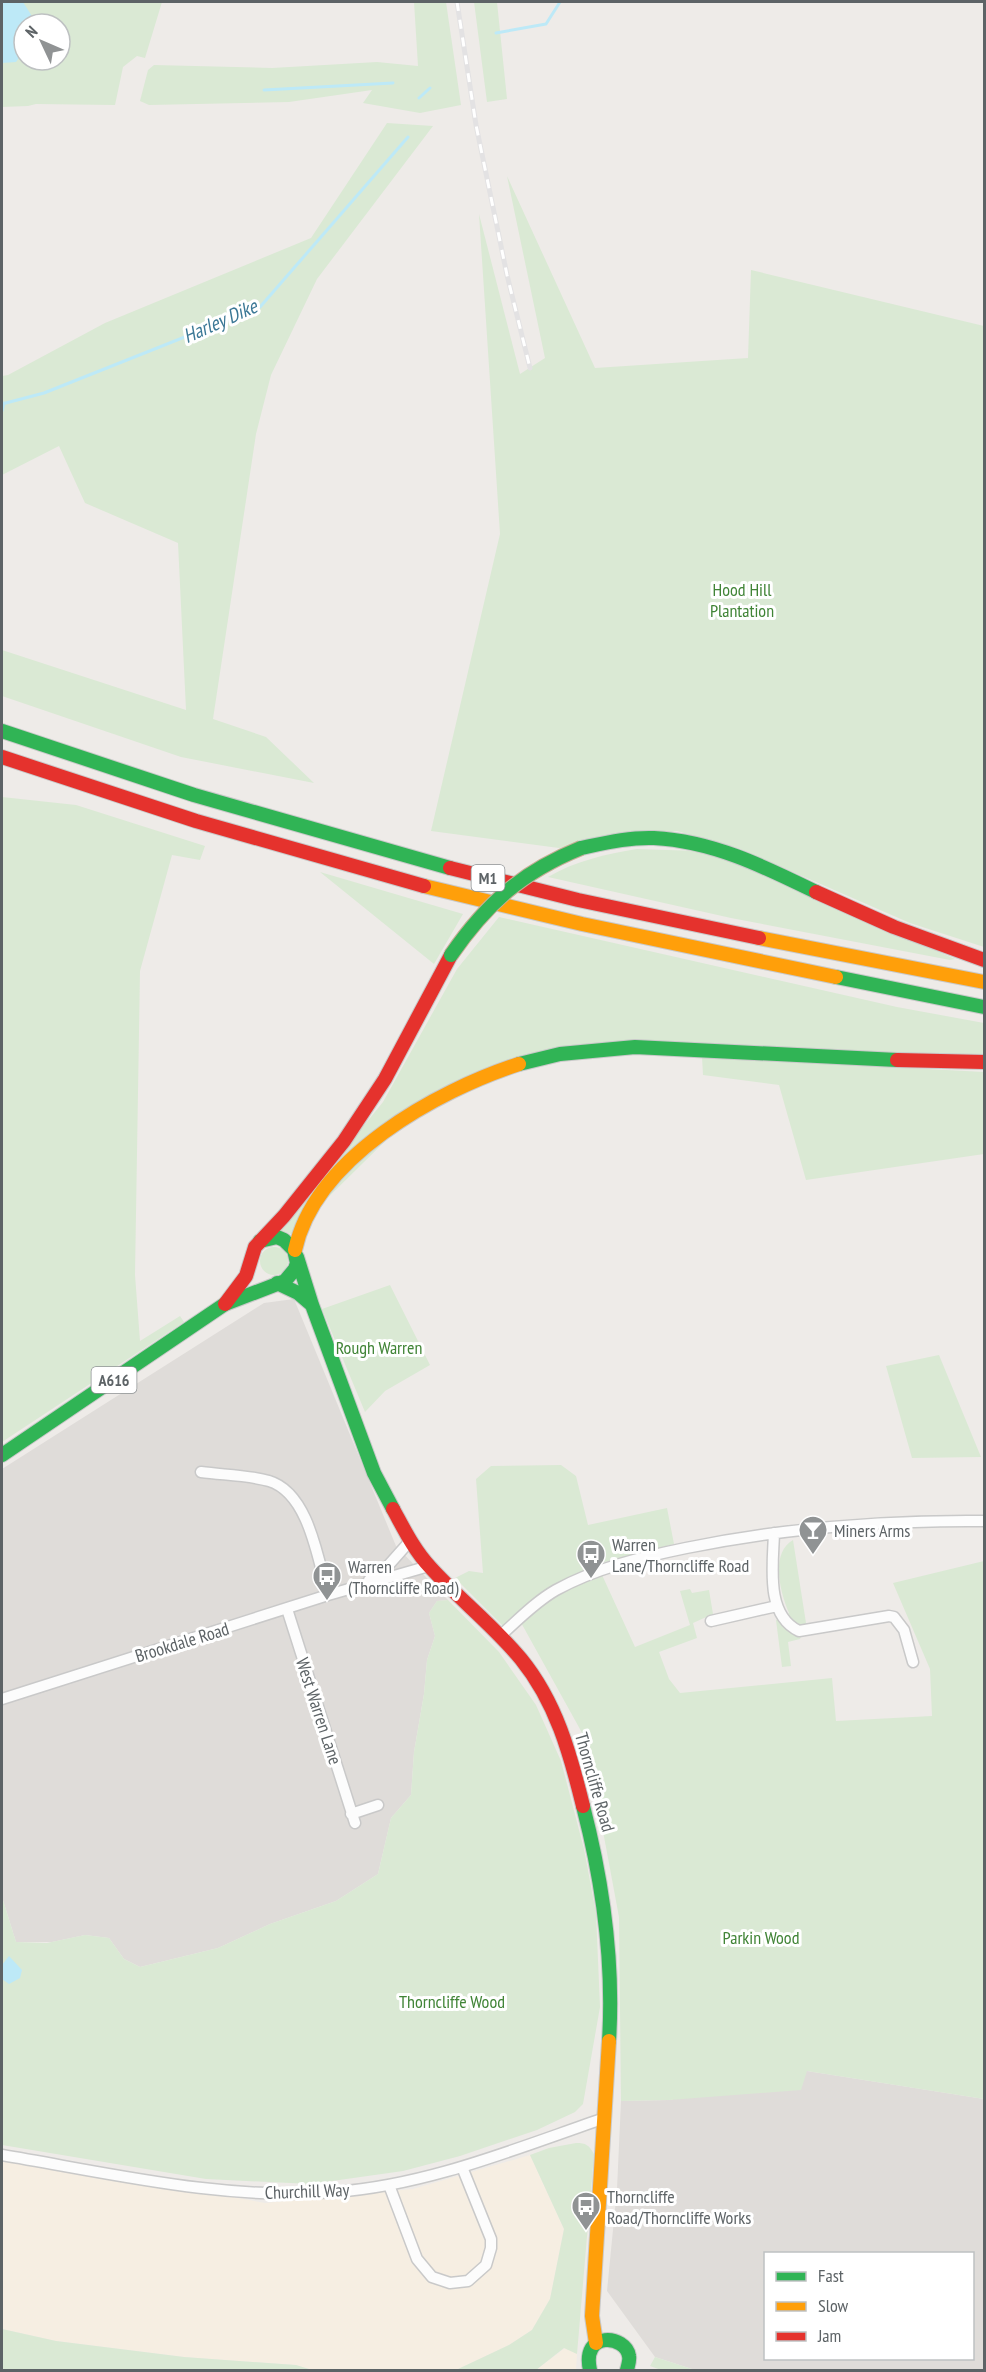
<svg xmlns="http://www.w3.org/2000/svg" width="986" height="2372" font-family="'PT Sans Narrow',sans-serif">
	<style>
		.commercial { fill: #f6eee2 }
		.industrial { fill: #dfdcd9; fill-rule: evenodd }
		.green { fill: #dae9d4; fill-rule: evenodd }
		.water { fill: #bde9f7 }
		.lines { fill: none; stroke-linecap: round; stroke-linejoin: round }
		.stream { stroke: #bde9f7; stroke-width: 3 }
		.street-casing { stroke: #c9c9c9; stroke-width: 13 }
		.fast-casing { stroke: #c9c9c9; stroke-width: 16 }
		.slow-casing { stroke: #c9c9c9; stroke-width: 16 }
		.jam-casing { stroke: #c9c9c9; stroke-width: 16 }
		.street { stroke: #fcfcfc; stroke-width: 10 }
		.fast { stroke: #30b455; stroke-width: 14 }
		.slow { stroke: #ff9f0a; stroke-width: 14 }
		.jam { stroke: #e5322d; stroke-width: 14 }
		.rail-casing { stroke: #e3e2e3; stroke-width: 5 }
		.rail { stroke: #fff; stroke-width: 3; stroke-dasharray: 9; stroke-linecap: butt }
		.fast-bridge-casing { stroke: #c6ad95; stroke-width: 16; stroke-linecap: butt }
		.fast-bridge { stroke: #30b455; stroke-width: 14 }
		.labels { text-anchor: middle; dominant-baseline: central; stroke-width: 6; stroke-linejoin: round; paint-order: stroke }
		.shield { fill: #fff; stroke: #8e9294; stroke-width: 1.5 }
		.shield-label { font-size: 16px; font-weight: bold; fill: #5d6366 }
		.park-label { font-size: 18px; fill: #408436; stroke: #fff }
		.poi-label { font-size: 18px; fill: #5d6366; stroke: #fff; text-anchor: start }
		.street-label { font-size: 18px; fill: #5d6366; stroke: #fff }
		.water-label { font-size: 20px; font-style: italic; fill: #3b7896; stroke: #fff }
	</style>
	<rect width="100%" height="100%" fill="#eeebe8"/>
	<path class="commercial" d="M2,2154L265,2203L413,2189L530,2155L564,2229L550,2299L532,2330L509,2345L456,2370H312L296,2365L184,2357L56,2341L2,2329Z
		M565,2348L577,2354L576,2370H536Z"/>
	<path class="industrial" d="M294,1299L396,1546L448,1600L437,1601L429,1613L435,1636L427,1660L424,1694L414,1752L411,1795L391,1818L378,1874L336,1901L270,1924L218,1948L140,1967L124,1959L109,1938L85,1935L52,1942H16L2,1897V1469L264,1303Z
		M807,2071L984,2099V2370H695L655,2357L607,2291L617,2189L621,2101L669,2100ZM766,2254H972V2358H766Z"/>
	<path class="green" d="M2,2H162L145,58L137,56L123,67L115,105L36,104L28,106L2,107ZM24,24H60V60H24Z
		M414,2H446L461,105L420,113L363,103L372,90L289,102L149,105L140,101L148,70L154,65L272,68L377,62L418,66Z
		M474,2H497L507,99L487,102Z
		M387,123L433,126L317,279L271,375L256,434L213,719L266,737L314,783L181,757L2,696V650L186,710L178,543L85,503L59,446L2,475V376L8,375L105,323L311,238Z
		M507,176L595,368L748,358L751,270L984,326V947L910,923L740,849L677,831L559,848L431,831L500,534L479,214L520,374L545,358Z
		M2,797L76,805L205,846L200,860L172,855L140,971L135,1275L140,1341L180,1316L184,1322L2,1442Z
		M637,849L698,851L730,860L955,959L950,960L731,918L548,877C575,861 606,854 637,849Z
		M320,872L463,914L434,964Z
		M499,917L897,1007L984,1023V1059L626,1041L437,1090L291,1234L279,1230L383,1102L457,969Z
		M702,1057L984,1072V1154L806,1180L779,1085L703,1075Z
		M260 1261a14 14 0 1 1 28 0a14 14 0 1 1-28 0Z
		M390,1285L430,1365L385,1391L365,1412L322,1309Z
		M939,1355L981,1457L912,1458L886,1366Z
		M561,1465L576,1476L588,1525L667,1508L674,1544L597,1564L635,1647L690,1625L680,1591L690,1589L692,1593L709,1590L713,1614L693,1623L697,1638L659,1652L669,1679L680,1693L832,1678L836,1721L932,1716L930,1669L893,1583L984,1561V2099L807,2071L801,2090L669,2100L621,2101L619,1917L586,1740L519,1619L507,1630L455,1578L469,1571L483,1573L476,1479L491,1466Z
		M793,1540L806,1623L800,1639L788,1642L791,1666L782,1667L776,1620L789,1613C780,1592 770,1553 793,1540Z
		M448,1600L499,1652L536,1705L561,1761L584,1849L596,1913L600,2007L583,2104L575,2112L537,2130L460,2156L403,2171L311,2184L206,2179L2,2145V1897L16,1942L47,1943L85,1935L109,1938L124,1959L140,1967L218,1948L270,1924L336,1901L378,1874L391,1818L411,1795L414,1752L424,1694L427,1660L435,1636L429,1613L437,1601Z
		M576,2143C586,2143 589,2145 594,2154L577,2354L564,2348L536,2370H456L509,2345L532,2330L550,2299L564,2229L530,2155L549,2148Z
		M2,2329L56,2341L184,2357L296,2365L312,2370H2Z
		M655,2357L695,2370H661L650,2366Z"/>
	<path class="water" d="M2,2H23L37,24H24V51L16,62L2,63Z
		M9,1956L22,1970L20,1978L9,1984L2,1979V1965Z"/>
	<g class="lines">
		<path class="stream" d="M496,33L546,24L560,2
			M264,90L393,83
			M419,98L430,88
			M2,404L44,393L260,307L408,137
			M2,411L4,403"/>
		<g class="street-casing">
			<path id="street" d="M201,1472C223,1475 248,1475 269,1481C309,1493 318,1560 328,1595
				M774,1533C773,1565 765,1615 799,1631L889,1616L894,1617L904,1630L913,1662
				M369,1580L386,1568L410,1541
				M287,1609L355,1823
				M711,1621L777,1606
				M500,1636C518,1620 535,1602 556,1590C596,1568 642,1557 686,1548C784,1528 885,1520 984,1521
				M2,1699L328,1595L429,1566
				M351,1814L378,1805
				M2,2155C109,2173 226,2201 335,2192C429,2185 517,2148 605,2118
				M389,2185L417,2259L432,2277L450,2283L468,2281L486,2265L491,2248V2239L462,2167"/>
		</g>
		<g class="fast-casing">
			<path id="fast" d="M2,731L194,795L450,868
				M581,848C605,843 630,837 654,838C713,841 765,867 816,892
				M836,977L984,1007
				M519,1064L560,1054L635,1047L897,1060
				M297,1257L312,1305L374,1473L393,1509
				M277,1283L298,1293L312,1305
				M2,1455L225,1304L285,1281L295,1269L297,1263L294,1250L284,1240L277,1237L260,1241
				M583,1806C603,1883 614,1962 609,2041
				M590,2370C581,2330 626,2335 629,2356C630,2360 628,2366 627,2370"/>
		</g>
		<g class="slow-casing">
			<path id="slow" d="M424,886L582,924L836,977
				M759,938L984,982
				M295,1250C315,1158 436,1091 519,1064
				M596,2343L592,2316L609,2041"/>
		</g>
		<g class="jam-casing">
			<path id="jam" d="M2,757L196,821L424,886
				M450,868L578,900L759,938
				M816,892L894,927L984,960
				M897,1060L984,1062
				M225,1304L246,1276L255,1247L284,1216L344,1141L385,1079L451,955
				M393,1509C404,1529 414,1550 430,1567C459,1599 494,1626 521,1659C556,1702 570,1753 583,1806"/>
		</g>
		<use href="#street" class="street"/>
		<use href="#fast" class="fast"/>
		<use href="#slow" class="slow"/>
		<use href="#jam" class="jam"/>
		<g class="rail-casing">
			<path id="rail" d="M457,2L476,125L507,275L530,368"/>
		</g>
		<use href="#rail" class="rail"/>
		<g class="fast-bridge-casing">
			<path id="fast-bridge" d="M451,955C487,903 522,872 581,848"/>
		</g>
		<use href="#fast-bridge" class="fast-bridge"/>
	</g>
	<defs>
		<g id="bar-pin" transform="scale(1.5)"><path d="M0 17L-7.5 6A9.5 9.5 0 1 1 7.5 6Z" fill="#909394" stroke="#fff"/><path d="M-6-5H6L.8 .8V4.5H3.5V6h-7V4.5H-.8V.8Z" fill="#fff"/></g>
		<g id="bus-pin" transform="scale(1.5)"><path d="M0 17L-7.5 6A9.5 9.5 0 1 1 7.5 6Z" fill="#909394" stroke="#fff"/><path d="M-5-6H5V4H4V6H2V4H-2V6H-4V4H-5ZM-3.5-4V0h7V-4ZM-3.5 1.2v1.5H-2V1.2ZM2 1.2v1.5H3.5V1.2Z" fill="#fff"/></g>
	</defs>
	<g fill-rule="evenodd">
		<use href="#bar-pin" x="813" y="1530"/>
		<use href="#bus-pin" x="591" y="1554"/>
		<use href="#bus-pin" x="327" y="1576"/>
		<use href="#bus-pin" x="586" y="2206"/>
	</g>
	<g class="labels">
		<g class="shield">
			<rect x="471.5" y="865" width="33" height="26" rx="4.5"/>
			<rect x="91.5" y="1367" width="45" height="26" rx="4.5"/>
		</g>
		<g class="shield-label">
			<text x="488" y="878">M1</text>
			<text x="114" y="1380">A616</text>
		</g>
		<g class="park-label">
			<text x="742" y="589">Hood Hill<tspan x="742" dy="21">Plantation</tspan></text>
			<text x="379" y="1347">Rough Warren</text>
			<text x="761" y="1937">Parkin Wood</text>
			<text x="452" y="2001">Thorncliffe Wood</text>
		</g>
		<g class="poi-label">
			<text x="834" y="1530">Miners Arms</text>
			<text x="612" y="1544">Warren<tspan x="612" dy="21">Lane/Thorncliffe Road</tspan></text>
			<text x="348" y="1566">Warren<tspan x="348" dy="21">(Thorncliffe Road)</tspan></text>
			<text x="607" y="2196">Thorncliffe<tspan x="607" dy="21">Road/Thorncliffe Works</tspan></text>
		</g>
		<g class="street-label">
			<text transform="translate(182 1642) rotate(-17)">Brookdale Road</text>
			<text transform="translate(319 1711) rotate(72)">West Warren Lane</text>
			<text transform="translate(595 1782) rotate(74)">Thorncliffe Road</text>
			<text transform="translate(307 2191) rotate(-2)">Churchill Way</text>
		</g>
		<g class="water-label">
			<text transform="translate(220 321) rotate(-24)">Harley Dike</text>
		</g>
	</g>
	<rect width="986" height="2372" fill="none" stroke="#5d6366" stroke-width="6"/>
	<rect x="764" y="2252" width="210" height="108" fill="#ffffff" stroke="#bec1c2" stroke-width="1.5"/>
	<rect x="776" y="2272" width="30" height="9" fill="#30b455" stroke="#bec1c2" stroke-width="1.5"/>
	<text x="818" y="2282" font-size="18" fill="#5d6366">Fast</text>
	<rect x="776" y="2302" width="30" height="9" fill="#ff9f0a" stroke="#bec1c2" stroke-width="1.5"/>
	<text x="818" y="2312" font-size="18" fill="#5d6366">Slow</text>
	<rect x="776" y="2332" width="30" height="9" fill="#e5322d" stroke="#bec1c2" stroke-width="1.5"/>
	<text x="818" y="2342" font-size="18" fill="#5d6366">Jam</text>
	<g transform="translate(42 42) rotate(314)"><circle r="28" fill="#ffffff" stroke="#bec1c2" stroke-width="1.5"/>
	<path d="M0-4.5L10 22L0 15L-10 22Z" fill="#909394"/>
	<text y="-9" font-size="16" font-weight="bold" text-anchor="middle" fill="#5d6366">N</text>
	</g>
</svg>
